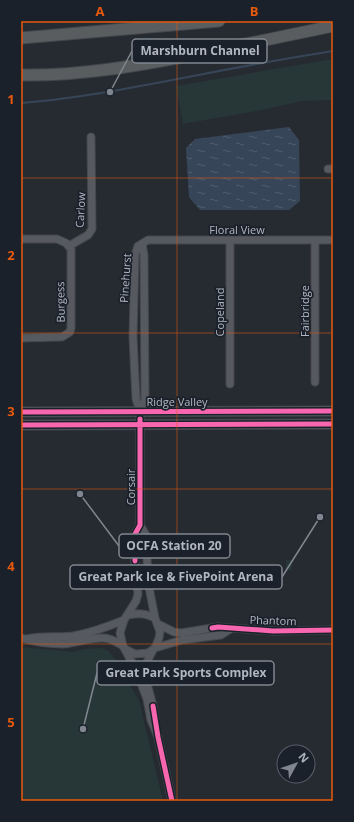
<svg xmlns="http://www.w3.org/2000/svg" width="354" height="822" font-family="'Open Sans',sans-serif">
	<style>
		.green { fill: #273637 }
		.water { fill: url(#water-ripples) }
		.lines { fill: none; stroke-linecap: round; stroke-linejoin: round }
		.stream { stroke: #374559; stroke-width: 2 }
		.minor-casing { stroke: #44474c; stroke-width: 9 }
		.major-casing { stroke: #44474e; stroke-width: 11 }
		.highway-casing { stroke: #43474d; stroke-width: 13 }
		.minor { stroke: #56595f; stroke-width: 7 }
		.major { stroke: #585b61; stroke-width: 9 }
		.highway { stroke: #5a5d60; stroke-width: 11 }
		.cycleway-casing { stroke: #1b212a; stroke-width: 8 }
		.cycleway { stroke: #f766af; stroke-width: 5 }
		.grid { fill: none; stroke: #e8590c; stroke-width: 1; stroke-opacity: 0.55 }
		.labels { text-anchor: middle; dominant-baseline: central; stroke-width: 3.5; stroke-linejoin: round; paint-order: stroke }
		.street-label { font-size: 11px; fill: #b0b7c2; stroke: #1b212a }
		.leader { fill: none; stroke: #80868f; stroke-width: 1.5 }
		.callout-dot { fill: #80868f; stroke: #1b212a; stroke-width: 1.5 }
		.callout { fill: #1b212a; stroke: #80868f; stroke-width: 1.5 }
		.callout-label { font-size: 12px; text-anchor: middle; font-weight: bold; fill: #b0b7c2 }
		.neatline { fill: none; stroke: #e8590c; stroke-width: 1.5 }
		.grid-label { font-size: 13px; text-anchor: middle; font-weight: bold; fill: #e8590c }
	</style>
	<defs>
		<pattern id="water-ripples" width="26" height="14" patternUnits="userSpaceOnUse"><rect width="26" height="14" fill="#374559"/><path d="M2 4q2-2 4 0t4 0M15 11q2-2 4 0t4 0" fill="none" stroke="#515e6f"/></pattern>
	</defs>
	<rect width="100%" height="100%" fill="#262b31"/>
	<path class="green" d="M333,59V100L302,101L262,110L183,124L176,86Z
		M286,560H292V570H286Z
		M21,647L73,652L85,649L102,648L109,651L119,665L135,694L139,700L163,801H21Z"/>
	<path class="water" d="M289,127L299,140L300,201L289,210H200L189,197L186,148L195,139Z"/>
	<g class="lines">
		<path class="stream" d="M21,103C76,99 129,88 183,78C233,68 283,59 333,51"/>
		<g class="minor-casing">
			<path id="minor" d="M328,169H333
				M21,239H57L66,243L71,249V328L70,332L62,337L21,338
				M230,240V384
				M315,240V382
				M69,246L88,235L92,229L91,137
				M140,411L145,400L144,255L142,244
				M128,615C139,613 145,613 155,618
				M158,624L174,632L181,633L218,627L273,631L333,630
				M21,638C38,642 46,644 63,644C76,643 99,635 109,639C114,640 118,643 123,646
				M27,639C44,635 57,638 73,636C91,633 107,627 124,620
				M155,648L182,640L221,635L232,628
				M125,649L135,654L148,653L155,648L159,638L160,632L155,618L148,582L146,535L140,525
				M153,650L144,668L146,680L153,706L155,719
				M157,733L172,801
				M158,737L151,720L147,699L136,670L123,646L120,633L124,620L136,601L138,594L134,554V536L140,525V411L136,399L133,337L135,255L138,246L148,240H333"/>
		</g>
		<g class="major-casing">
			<path id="major" d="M21,412L333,411
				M21,425L333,424"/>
		</g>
		<g class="highway-casing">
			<path id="highway" d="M21,38L219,21
				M21,75C79,76 136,66 193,55C240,45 286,36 333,26"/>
		</g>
		<use href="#minor" class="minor"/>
		<use href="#major" class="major"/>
		<use href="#highway" class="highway"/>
		<g class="cycleway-casing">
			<path id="cycleway" d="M21,412L333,411
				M21,425L333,424
				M135,561L134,536L140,525V419
				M212,628L218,627L273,631L333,630
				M153,706L158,737L172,801"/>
		</g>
		<use href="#cycleway" class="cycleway"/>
	</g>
	<path class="grid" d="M177,21V801M21,178H333M21,333H333M21,489H333M21,644H333"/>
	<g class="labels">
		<g class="street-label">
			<text transform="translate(80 210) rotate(-87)">Carlow</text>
			<text x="237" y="229">Floral View</text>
			<text transform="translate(125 278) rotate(-86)">Pinehurst</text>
			<text transform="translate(60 302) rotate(-91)">Burgess</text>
			<text transform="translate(304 311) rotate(-90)">Fairbridge</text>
			<text transform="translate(219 312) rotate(-90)">Copeland</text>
			<text x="177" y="401">Ridge Valley</text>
			<text transform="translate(130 487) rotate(-90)">Corsair</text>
			<text transform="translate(273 620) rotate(2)">Phantom</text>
		</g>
	</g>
	<path class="leader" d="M110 92L132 51M80 494L119 546M320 517L282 577M83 729L97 673"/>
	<g class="callout-dot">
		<circle cx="110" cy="92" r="4"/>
		<circle cx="80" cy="494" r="4"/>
		<circle cx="320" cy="517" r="4"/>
		<circle cx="83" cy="729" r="4"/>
	</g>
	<g class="callout">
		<rect x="132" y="39" width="135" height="24" rx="4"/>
		<rect x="119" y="534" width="111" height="24" rx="4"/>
		<rect x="70" y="565" width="212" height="24" rx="4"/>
		<rect x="97" y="661" width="177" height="24" rx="4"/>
	</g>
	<g class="callout-label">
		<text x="200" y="55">Marshburn Channel</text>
		<text x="174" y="550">OCFA Station 20</text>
		<text x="176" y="581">Great Park Ice &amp; FivePoint Arena</text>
		<text x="186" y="677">Great Park Sports Complex</text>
	</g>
	<rect width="354" height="822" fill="none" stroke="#1b212a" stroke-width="44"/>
	<g transform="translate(296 764) rotate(50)"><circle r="19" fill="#1b212a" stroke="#575d67"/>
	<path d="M0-3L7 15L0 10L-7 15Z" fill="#80868f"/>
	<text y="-6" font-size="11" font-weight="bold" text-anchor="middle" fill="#b0b7c2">N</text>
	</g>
	<rect x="22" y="22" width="310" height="778" class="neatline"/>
	<g class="grid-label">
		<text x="100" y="16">A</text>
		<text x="254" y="16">B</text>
		<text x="11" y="104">1</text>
		<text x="11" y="260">2</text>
		<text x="11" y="416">3</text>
		<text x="11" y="571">4</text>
		<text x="11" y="727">5</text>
	</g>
</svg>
